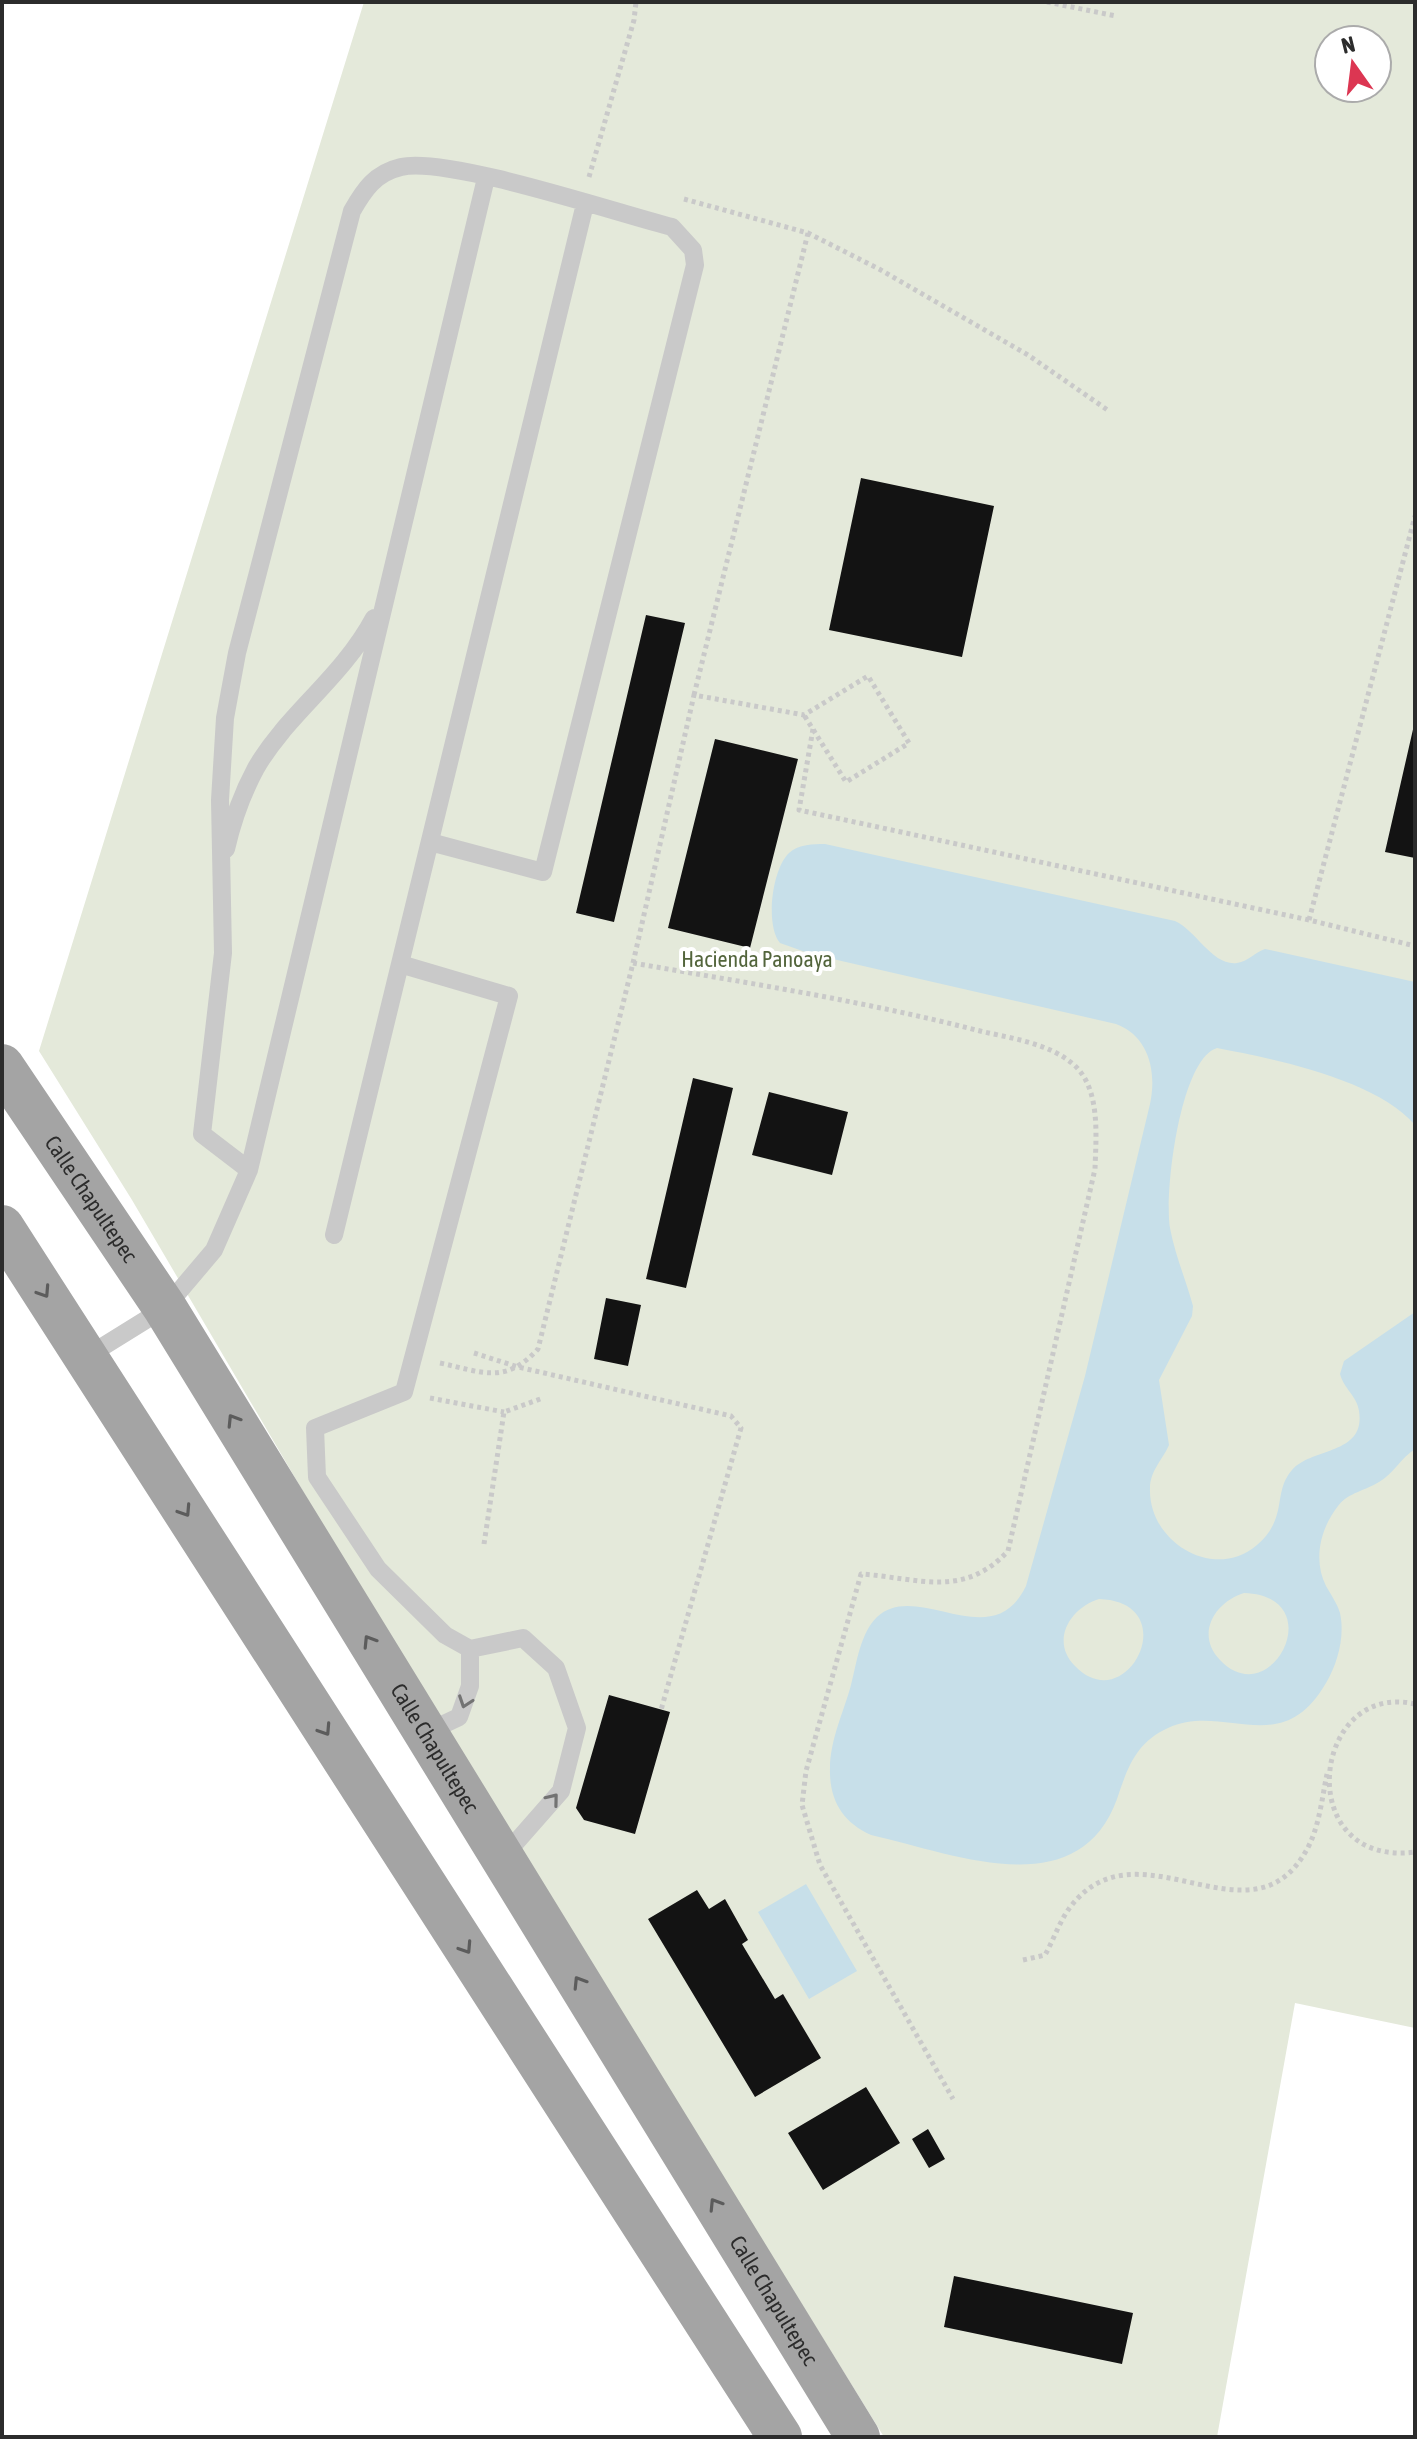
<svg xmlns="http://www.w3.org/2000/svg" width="1417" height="2439" font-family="'Asap Condensed',sans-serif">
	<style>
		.green { fill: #e4e9da; fill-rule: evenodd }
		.water { fill: #c7dfe9; fill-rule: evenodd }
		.building { fill: #131313 }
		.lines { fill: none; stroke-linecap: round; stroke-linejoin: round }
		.path { stroke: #c9c9c9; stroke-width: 5; stroke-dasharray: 4 4; stroke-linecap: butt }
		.service { stroke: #c9c9c9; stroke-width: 18 }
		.primary { stroke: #a4a4a4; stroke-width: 44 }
		.oneway { stroke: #5c5c5c }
		.oneway2 { stroke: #737373 }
		.labels { text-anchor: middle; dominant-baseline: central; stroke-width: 8; stroke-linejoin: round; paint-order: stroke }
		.park-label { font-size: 22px; fill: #53653c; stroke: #fff }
		.street-label { font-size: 22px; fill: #2c2c2c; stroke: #fff }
	</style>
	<rect width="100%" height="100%" fill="#fff"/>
	<path class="green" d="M364,2H1415V2028L1295,2003L1217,2437H884L392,1643L132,1200L39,1051ZM1329,40H1377V88H1329Z"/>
	<path class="water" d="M825,844L1175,921C1197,931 1212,966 1237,963C1249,961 1255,952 1265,949L1415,982V1125C1377,1080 1275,1059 1217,1048C1180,1059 1164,1193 1170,1228C1175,1255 1186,1280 1193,1306L1192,1316L1159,1380L1169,1445C1163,1459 1150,1471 1150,1488C1148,1542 1214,1582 1257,1545C1289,1517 1272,1493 1292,1470C1312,1447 1366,1455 1359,1411C1357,1396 1344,1389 1340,1374L1344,1361L1415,1312V1449C1401,1458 1393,1474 1379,1482C1365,1491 1349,1492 1338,1506C1320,1529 1313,1560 1326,1586C1331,1595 1337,1603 1340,1613C1345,1636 1338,1663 1326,1683C1281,1761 1225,1702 1168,1728C1136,1742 1127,1769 1117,1799C1078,1907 952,1853 871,1835C842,1822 829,1799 830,1768C830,1740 844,1711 851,1685C857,1662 860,1634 877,1617C917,1579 992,1657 1026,1586L1085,1376L1150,1104C1157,1072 1149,1036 1116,1024L811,954L780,943C765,925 772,869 789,853C799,844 813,844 825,844ZM1244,1593C1332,1596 1271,1714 1220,1660C1195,1634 1215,1602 1244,1593ZM1099,1599C1186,1602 1127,1720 1075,1666C1050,1641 1070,1608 1099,1599Z
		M806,1884L857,1971L809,1999L758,1912Z"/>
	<path class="building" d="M861,478L994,506L962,657L829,630Z
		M646,615L685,623L614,922L576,913Z
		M1414,725H1415V858L1385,852Z
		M715,739L798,759L750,948L668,928Z
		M693,1078L733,1088L686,1288L646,1279Z
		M769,1092L848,1112L832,1175L752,1155Z
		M606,1298L641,1305L628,1366L594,1359Z
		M609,1695L670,1712L635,1834L584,1820L576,1808Z
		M697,1890L709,1909L725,1899L748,1940L742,1944L775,1999L783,1994L821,2058L755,2097L648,1919Z
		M866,2087L900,2143L823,2190L788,2133Z
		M928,2129L945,2159L929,2168L912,2139Z
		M954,2276L1133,2313L1122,2364L944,2327Z"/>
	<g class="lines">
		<path class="path" d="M1047,2L1116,16
			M589,177L634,20L636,2
			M684,199L808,233L879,269L1028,355L1109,411
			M694,695L808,233
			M813,729L799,810L1309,920L1415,946
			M1309,920L1415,516
			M633,963L694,695L804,715L868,676L909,743L846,782L804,715
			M474,1353L518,1367L731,1416L741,1428L661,1710
			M440,1363C482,1372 505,1385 538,1349L633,963C748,983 863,1001 976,1030C1008,1038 1047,1042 1073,1064C1101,1088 1096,1136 1095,1169L1008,1551C963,1599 919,1578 861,1574L806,1771L802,1805L820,1865L953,2099
			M430,1398L504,1412
			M484,1544L504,1412L543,1398
			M1415,1704C1311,1680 1291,1868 1415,1852
			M1023,1960L1045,1955C1054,1939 1060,1920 1071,1906C1139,1819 1250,1950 1306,1851C1319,1829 1322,1798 1327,1774"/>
		<path class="service" d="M226,849C232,823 243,792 256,768C287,714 342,678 374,618
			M400,964L509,996L404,1392L315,1428L317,1477L378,1569L445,1635L470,1649L523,1638L556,1668L577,1728L561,1791L503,1857
			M249,1170L202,1134L223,953L220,800L225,718L237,653L352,211C364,190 375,173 401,167C447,156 617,213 672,227L693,250L695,265L543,872L430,842
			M334,1235L585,204
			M86,1357L165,1308L214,1250L249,1170L486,178
			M425,1733L459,1717L470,1686V1649"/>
		<g class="primary">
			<path id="s1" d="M2,1066L165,1308L858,2437"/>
			<path d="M2,1227L780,2437"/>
		</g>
	</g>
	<defs><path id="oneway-chevron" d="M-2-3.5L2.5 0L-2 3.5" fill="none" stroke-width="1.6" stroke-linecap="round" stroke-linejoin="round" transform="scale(2)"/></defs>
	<g class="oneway">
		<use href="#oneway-chevron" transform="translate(44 1292) rotate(57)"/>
		<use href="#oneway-chevron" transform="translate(233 1420) rotate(-122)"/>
		<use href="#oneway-chevron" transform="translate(185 1511) rotate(57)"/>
		<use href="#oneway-chevron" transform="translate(369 1641) rotate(-122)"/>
		<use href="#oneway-chevron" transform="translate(325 1730) rotate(57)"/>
		<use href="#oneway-chevron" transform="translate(466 1948) rotate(57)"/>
		<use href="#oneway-chevron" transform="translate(579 1982) rotate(-122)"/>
		<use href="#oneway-chevron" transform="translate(715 2204) rotate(-122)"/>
	</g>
	<g class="oneway2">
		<use href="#oneway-chevron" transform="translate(465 1702) rotate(109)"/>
		<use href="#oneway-chevron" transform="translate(553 1799) rotate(-51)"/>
	</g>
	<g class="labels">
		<g class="park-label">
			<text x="757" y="959">Hacienda Panoaya</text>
		</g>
		<g class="street-label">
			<text stroke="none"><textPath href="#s1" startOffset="160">Calle Chapultepec</textPath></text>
			<text stroke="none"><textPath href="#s1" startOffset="808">Calle Chapultepec</textPath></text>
			<text stroke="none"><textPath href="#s1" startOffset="1456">Calle Chapultepec</textPath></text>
		</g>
	</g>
	<rect width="1417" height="2439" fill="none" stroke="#2c2c2c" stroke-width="8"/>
	<g transform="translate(1353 64) rotate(346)"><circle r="38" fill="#ffffff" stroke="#ababab" stroke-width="2"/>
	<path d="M0-6L14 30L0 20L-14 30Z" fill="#dc3652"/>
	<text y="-12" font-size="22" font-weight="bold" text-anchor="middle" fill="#2c2c2c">N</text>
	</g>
</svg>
